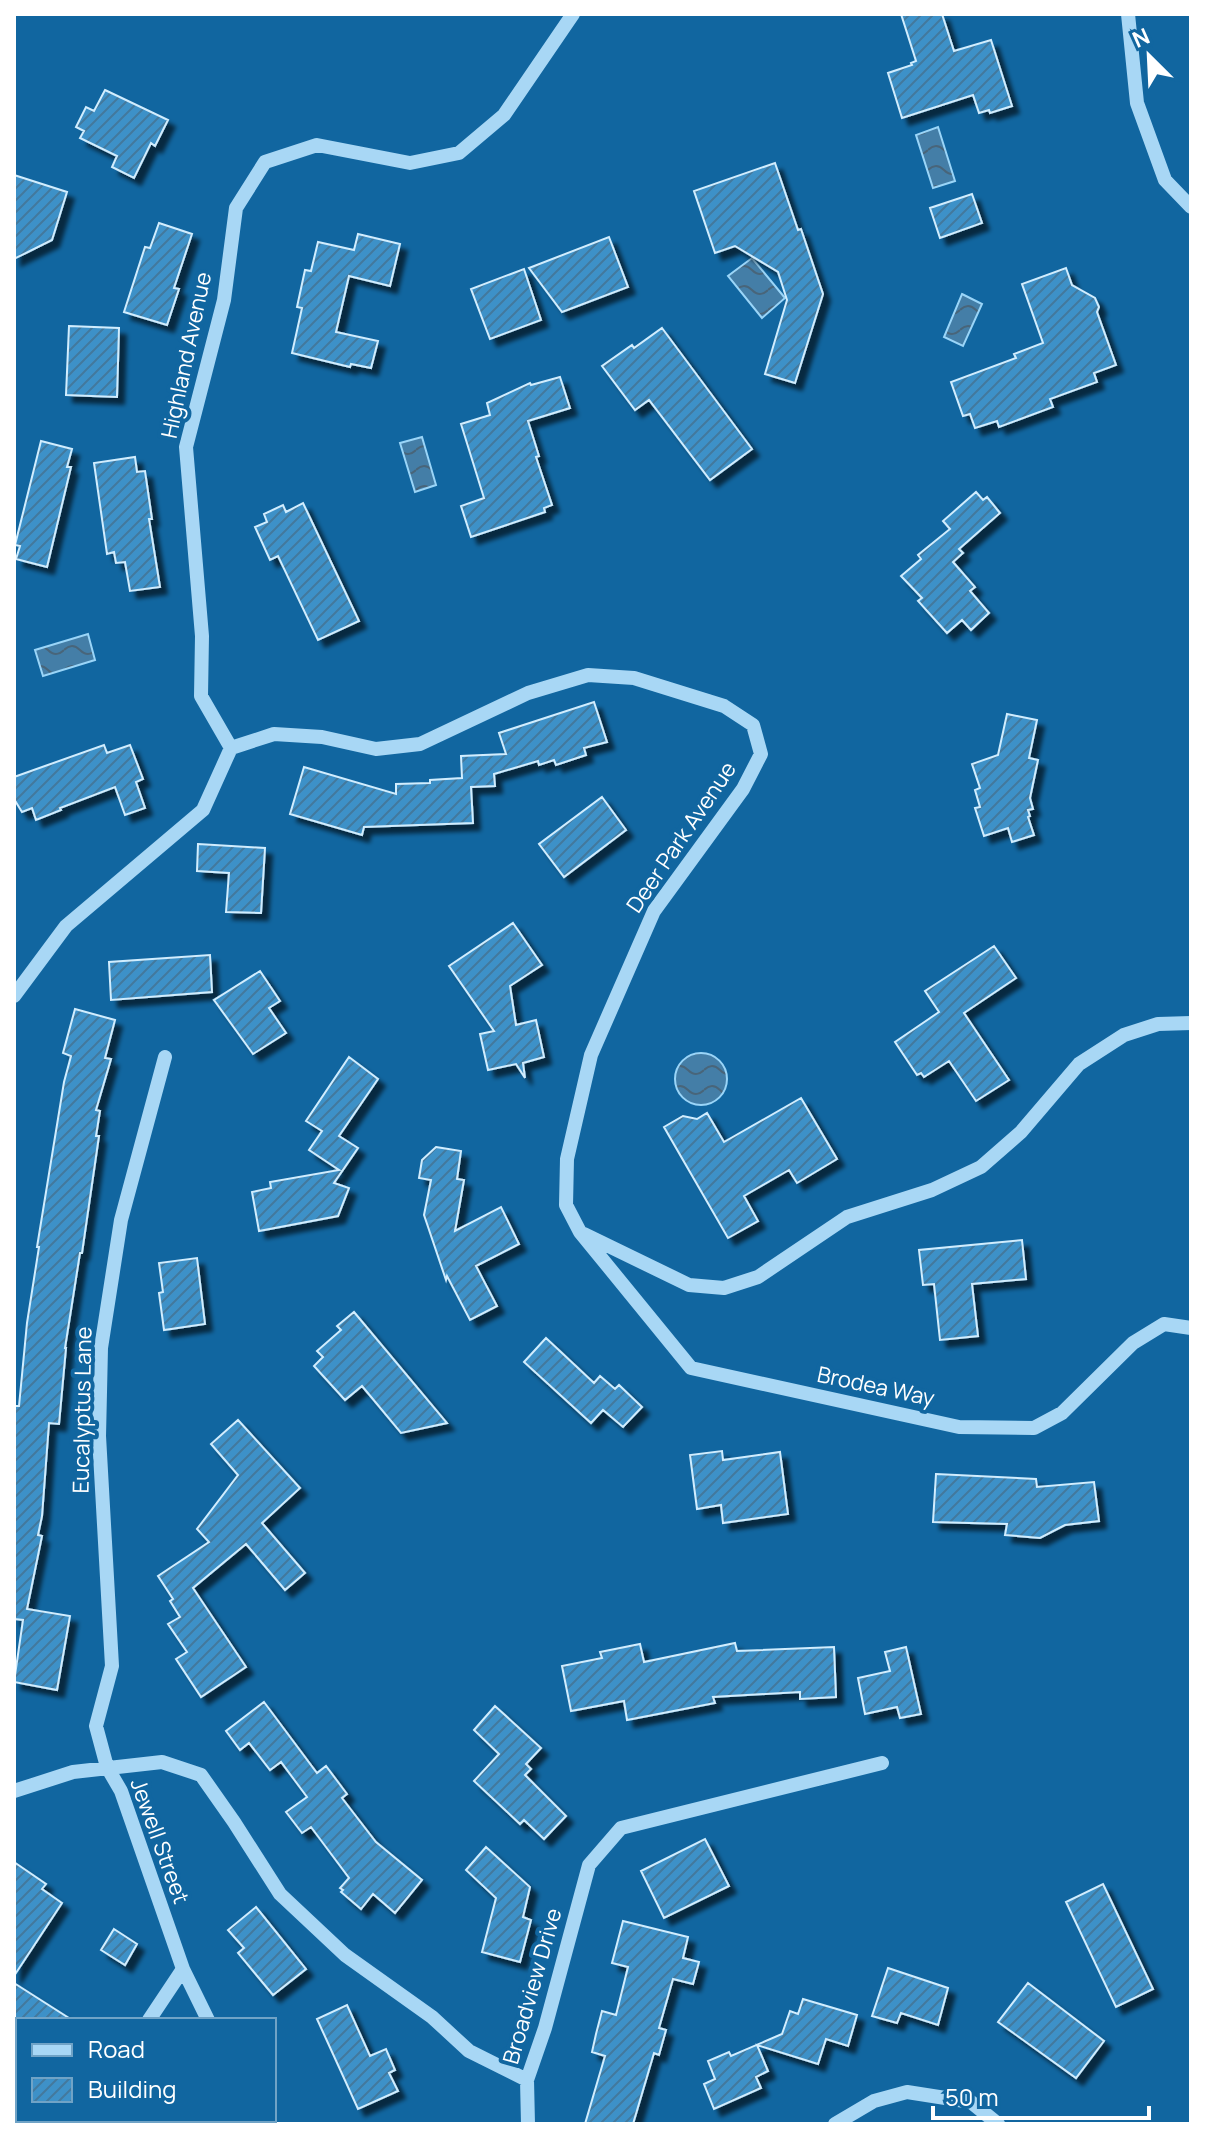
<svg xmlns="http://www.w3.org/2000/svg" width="1205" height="2138" font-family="Manrope,sans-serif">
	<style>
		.water { fill: url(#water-waves); stroke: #9ad5f8; stroke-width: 2 }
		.building { fill: url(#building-hatch); stroke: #d1edfe; stroke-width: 2; filter: url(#shadow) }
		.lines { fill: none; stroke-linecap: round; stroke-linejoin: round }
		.minor { stroke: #a8d7f5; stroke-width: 14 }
		.labels { text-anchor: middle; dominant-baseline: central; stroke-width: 8; stroke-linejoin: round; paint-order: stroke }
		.street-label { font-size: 22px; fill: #fff; stroke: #1166a0 }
	</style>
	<defs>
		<pattern id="water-waves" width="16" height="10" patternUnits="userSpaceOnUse" patternTransform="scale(2)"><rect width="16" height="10" fill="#447ea7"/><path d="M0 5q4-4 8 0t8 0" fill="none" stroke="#48657a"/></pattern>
		<pattern id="building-hatch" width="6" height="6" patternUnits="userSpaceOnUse" patternTransform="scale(2)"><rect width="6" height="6" fill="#3e91c8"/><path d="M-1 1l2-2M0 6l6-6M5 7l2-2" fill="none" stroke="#43799d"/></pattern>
		<filter id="shadow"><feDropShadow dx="7" dy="7" stdDeviation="2" flood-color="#0009"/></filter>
	</defs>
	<rect width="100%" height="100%" fill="#1166a0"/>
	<path class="water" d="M938,127L955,181L933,188L916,135Z
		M752,258L785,298L762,318L728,276Z
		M962,294L982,304L963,346L944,337Z
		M422,437L436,485L415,492L400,443Z
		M88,634L95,660L43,676L35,650Z
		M675 1079a26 26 0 1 1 52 0a26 26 0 1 1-52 0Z"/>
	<path class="building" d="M901,14H942L954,51L991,40L1012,106L990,113L989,110L979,113L973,95L902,118L888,73L912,65L911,63L916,61Z
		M105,90L168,120L155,146L151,143L134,178L112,167L117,156L80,138L84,131L76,127L86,107L94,111Z
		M775,163L798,230L801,229L823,294L795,383L765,374L787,300L778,272L735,246L715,253L694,191Z
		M14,175L67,192L52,240L14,259Z
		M972,194L982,223L940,238L930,208Z
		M159,223L192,234L174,288L179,289L167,325L124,312L145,247L150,248Z
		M358,234L400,244L390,286L349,276L336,332L378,341L371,368L351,364L350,367L292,353L302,308L297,307L305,270L311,271L318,242L354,250Z
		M609,237L628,287L562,312L529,268Z
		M1066,268L1072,285L1095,298L1099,307L1097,312L1116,365L1094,373L1097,382L1050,399L1053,407L999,427L997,421L975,428L970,414L963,416L951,382L1016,358L1014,354L1043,343L1022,284Z
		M524,269L541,320L490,339L471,289Z
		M69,326L119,328L117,397L66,395Z
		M662,328L752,449L710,480L649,400L635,410L602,366L632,345L634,348Z
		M560,377L570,408L528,421L539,456L536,457L552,505L544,508L545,512L471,537L461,506L484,498L461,424L490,415L487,403L530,383L531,385Z
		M41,441L72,449L67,467H71L47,567L16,559L20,546L15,545Z
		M135,457L137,472L145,471L152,519H149L160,587L130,591L125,562L116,563L114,552L107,554L94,463Z
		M976,492L983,500L987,497L1000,513L959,549L963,553L953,562L975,587L970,591L989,613L971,630L962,620L947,633L918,601L922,598L901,576L921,559L918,555L950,529L943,521Z
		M303,503L359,621L318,640L278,556L270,560L255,527L267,522L264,514L283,505L286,512Z
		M594,702L607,742L584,748L586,755L556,765L554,760L539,765L538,761L494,774L495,786L471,787L473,823L364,827L362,835L290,814L304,767L396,794V784L430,783V780L462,778L461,756L506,754L499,733Z
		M1007,714L1037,720L1029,758L1038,760L1030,798L1033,809L1028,810L1030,816L1028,817L1034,835L1012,842L1008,828L984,836L975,808L980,807L975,790L980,788L972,764L998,755Z
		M104,745L107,753L130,745L143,779L136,782L145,808L125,815L115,787L60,808L61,810L36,820L32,808L22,812L14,799V777Z
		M602,797L626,830L564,877L539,844Z
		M198,844L265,848L261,913L226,912L229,873L197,871Z
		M513,923L542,965L510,986L516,1025L536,1020L544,1057L523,1063L525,1078L516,1064L488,1070L480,1034L494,1031L449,966Z
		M994,946L1016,978L964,1013L1009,1080L976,1101L949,1061L924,1077L921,1073L917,1075L895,1042L939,1012L925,991Z
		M210,955L212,992L111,1000L109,962Z
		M260,971L280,1001L269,1008L286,1033L253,1054L214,1000Z
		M75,1009L115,1020L105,1058L111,1059L96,1110L100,1111L96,1136H99L82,1253H80L65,1348H66L59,1424L49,1423L42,1516L38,1535L42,1536L27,1609L70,1616L57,1690L14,1682L23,1620L14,1619V1406H19L27,1323L39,1247H37L64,1082L71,1056L63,1053Z
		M349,1057L378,1079L339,1136L358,1148L334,1183L349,1188L338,1216L259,1231L252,1192L271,1188L270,1182L339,1170L309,1150L322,1131L306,1121Z
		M801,1098L837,1159L797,1183L789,1170L744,1196L758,1221L728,1238L664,1127L683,1116L697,1119L707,1113L724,1142Z
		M436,1147L461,1151L457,1179L464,1180L455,1231L501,1207L519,1244L476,1266L497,1306L470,1320L447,1276L446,1280L424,1215L431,1180L419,1178L422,1160Z
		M1022,1240L1026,1279L972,1284L978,1336L940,1340L934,1284L923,1285L919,1250Z
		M197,1258L205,1324L164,1330L159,1293L163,1292L159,1263Z
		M354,1312L447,1423L401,1433L362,1386L345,1400L314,1366L323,1357L317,1351L341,1330L337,1326Z
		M546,1338L594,1383L600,1376L615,1389L619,1385L642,1407L623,1427L603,1410L591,1423L524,1362Z
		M238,1420L300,1488L262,1523L305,1573L285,1590L246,1544L193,1588L246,1667L201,1697L176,1659L187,1652L168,1624L180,1617L170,1601L173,1599L158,1576L209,1542L197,1529L238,1475L211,1444Z
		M722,1451L723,1460L780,1452L788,1514L723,1523L721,1505L697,1509L690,1455Z
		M936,1474L1036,1479L1037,1487L1094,1482L1099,1521L1065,1525L1040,1538L1005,1535L1007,1524L933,1522Z
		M735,1643L737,1651L834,1647L836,1697L800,1699V1692L713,1697L715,1703L627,1720L624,1701L571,1711L562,1666L602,1658L600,1652L640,1644L644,1662Z
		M906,1647L921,1714L900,1718L897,1707L865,1714L858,1678L890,1671L885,1652Z
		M264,1702L317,1773L326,1766L347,1794L342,1798L376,1842L422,1880L395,1913L373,1894L361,1909L341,1892L343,1890L340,1888L349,1878L311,1827L302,1833L286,1812L307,1797L281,1762L270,1770L249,1743L240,1750L226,1731Z
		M495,1706L541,1748L526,1764L531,1769L525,1775L566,1816L544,1839L524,1820L520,1824L474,1781L499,1754L474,1730Z
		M705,1839L729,1886L664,1918L641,1871Z
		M486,1847L530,1887L523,1917L531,1920L520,1962L482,1952L496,1898L466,1870Z
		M14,1862L46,1884L42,1889L62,1903L14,1976Z
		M1103,1884L1153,1989L1116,2007L1066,1902Z
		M256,1907L306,1969L273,1995L238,1953L244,1948L228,1930Z
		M623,1921L688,1937L683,1958L699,1962L693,1984L673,1979L659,2028L666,2030L659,2055L654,2053L633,2124H585L605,2056L592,2052L596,2034L602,2011L616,2015L628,1967L612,1963Z
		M114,1929L137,1944L125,1965L101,1950Z
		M888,1968L948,1988L938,2025L901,2013L897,2023L872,2016Z
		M14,1983L72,2020H14Z
		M1028,1983L1104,2041L1076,2078L998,2022Z
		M803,1999L857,2015L848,2046L826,2039L818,2064L757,2045L768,2071L756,2077L761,2088L714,2109L704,2084L715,2079L708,2061L729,2052L731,2056L782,2034L790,2011L798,2014Z
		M347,2005L370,2056L386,2049L395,2070L389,2073L398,2091L358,2109L317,2019Z"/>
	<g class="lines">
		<path class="minor" d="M1128,14L1137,103L1165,180L1191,207
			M231,748L274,734L322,737L376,749L420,744L528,693L588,675L634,678L724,706L753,725L761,754L743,789L654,911L591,1055L567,1159L566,1205L580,1232L691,1368L959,1427L1034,1428L1062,1413L1133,1343L1164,1324L1191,1328
			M14,996L66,926L203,810L231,748L201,696L202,636L186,447L224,300L236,208L265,162L317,145L410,163L459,153L504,115L573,14
			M165,1057L121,1220L101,1348L99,1436L112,1666L96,1726L107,1767L121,1791L183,1969L208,2020
			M584,1234L689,1285L724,1288L758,1277L847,1217L932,1190L981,1167L1021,1132L1079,1064L1124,1035L1158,1024L1191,1023
			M14,1791L73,1772L162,1762L201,1775L234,1822L280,1894L345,1955L432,2017L469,2051L527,2080L545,2028L589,1865L621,1828L882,1763
			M149,2020L183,1969
			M527,2080L528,2124
			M253,2120L254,2124
			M79,2124L82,2120
			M835,2124L874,2101L907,2092L971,2102L998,2124"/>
	</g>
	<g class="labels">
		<g class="street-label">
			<text transform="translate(186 355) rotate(-78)">Highland Avenue</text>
			<text transform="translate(681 837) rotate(-56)">Deer Park Avenue</text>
			<text transform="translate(876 1386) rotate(12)">Brodea Way</text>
			<text transform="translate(82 1410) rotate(-89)">Eucalyptus Lane</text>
			<text transform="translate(160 1841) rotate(70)">Jewell Street</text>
			<text transform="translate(532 1986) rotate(-74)">Broadview Drive</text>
		</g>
	</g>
	<rect width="1205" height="2138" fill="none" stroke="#ffffff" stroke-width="32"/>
	<rect x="16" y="2018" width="260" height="104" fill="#1166a0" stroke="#70a3c6" stroke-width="2"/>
	<rect x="32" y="2044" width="40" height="12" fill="#a8d7f5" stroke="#70a3c6" stroke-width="2"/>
	<text x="88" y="2058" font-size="24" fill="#ffffff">Road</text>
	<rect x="32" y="2078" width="40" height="24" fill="url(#building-hatch)" stroke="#70a3c6" stroke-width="2"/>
	<text x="88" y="2098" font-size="24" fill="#ffffff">Building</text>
	<g transform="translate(1149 56) rotate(336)" stroke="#1166a0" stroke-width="6" paint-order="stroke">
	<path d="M0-6L14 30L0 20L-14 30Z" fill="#ffffff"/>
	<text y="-12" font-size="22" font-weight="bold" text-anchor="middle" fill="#ffffff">N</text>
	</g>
	<path d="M933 2106v12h216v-12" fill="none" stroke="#ffffff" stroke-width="4"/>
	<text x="945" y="2106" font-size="24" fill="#ffffff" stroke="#1166a0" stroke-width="6" paint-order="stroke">50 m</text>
</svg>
